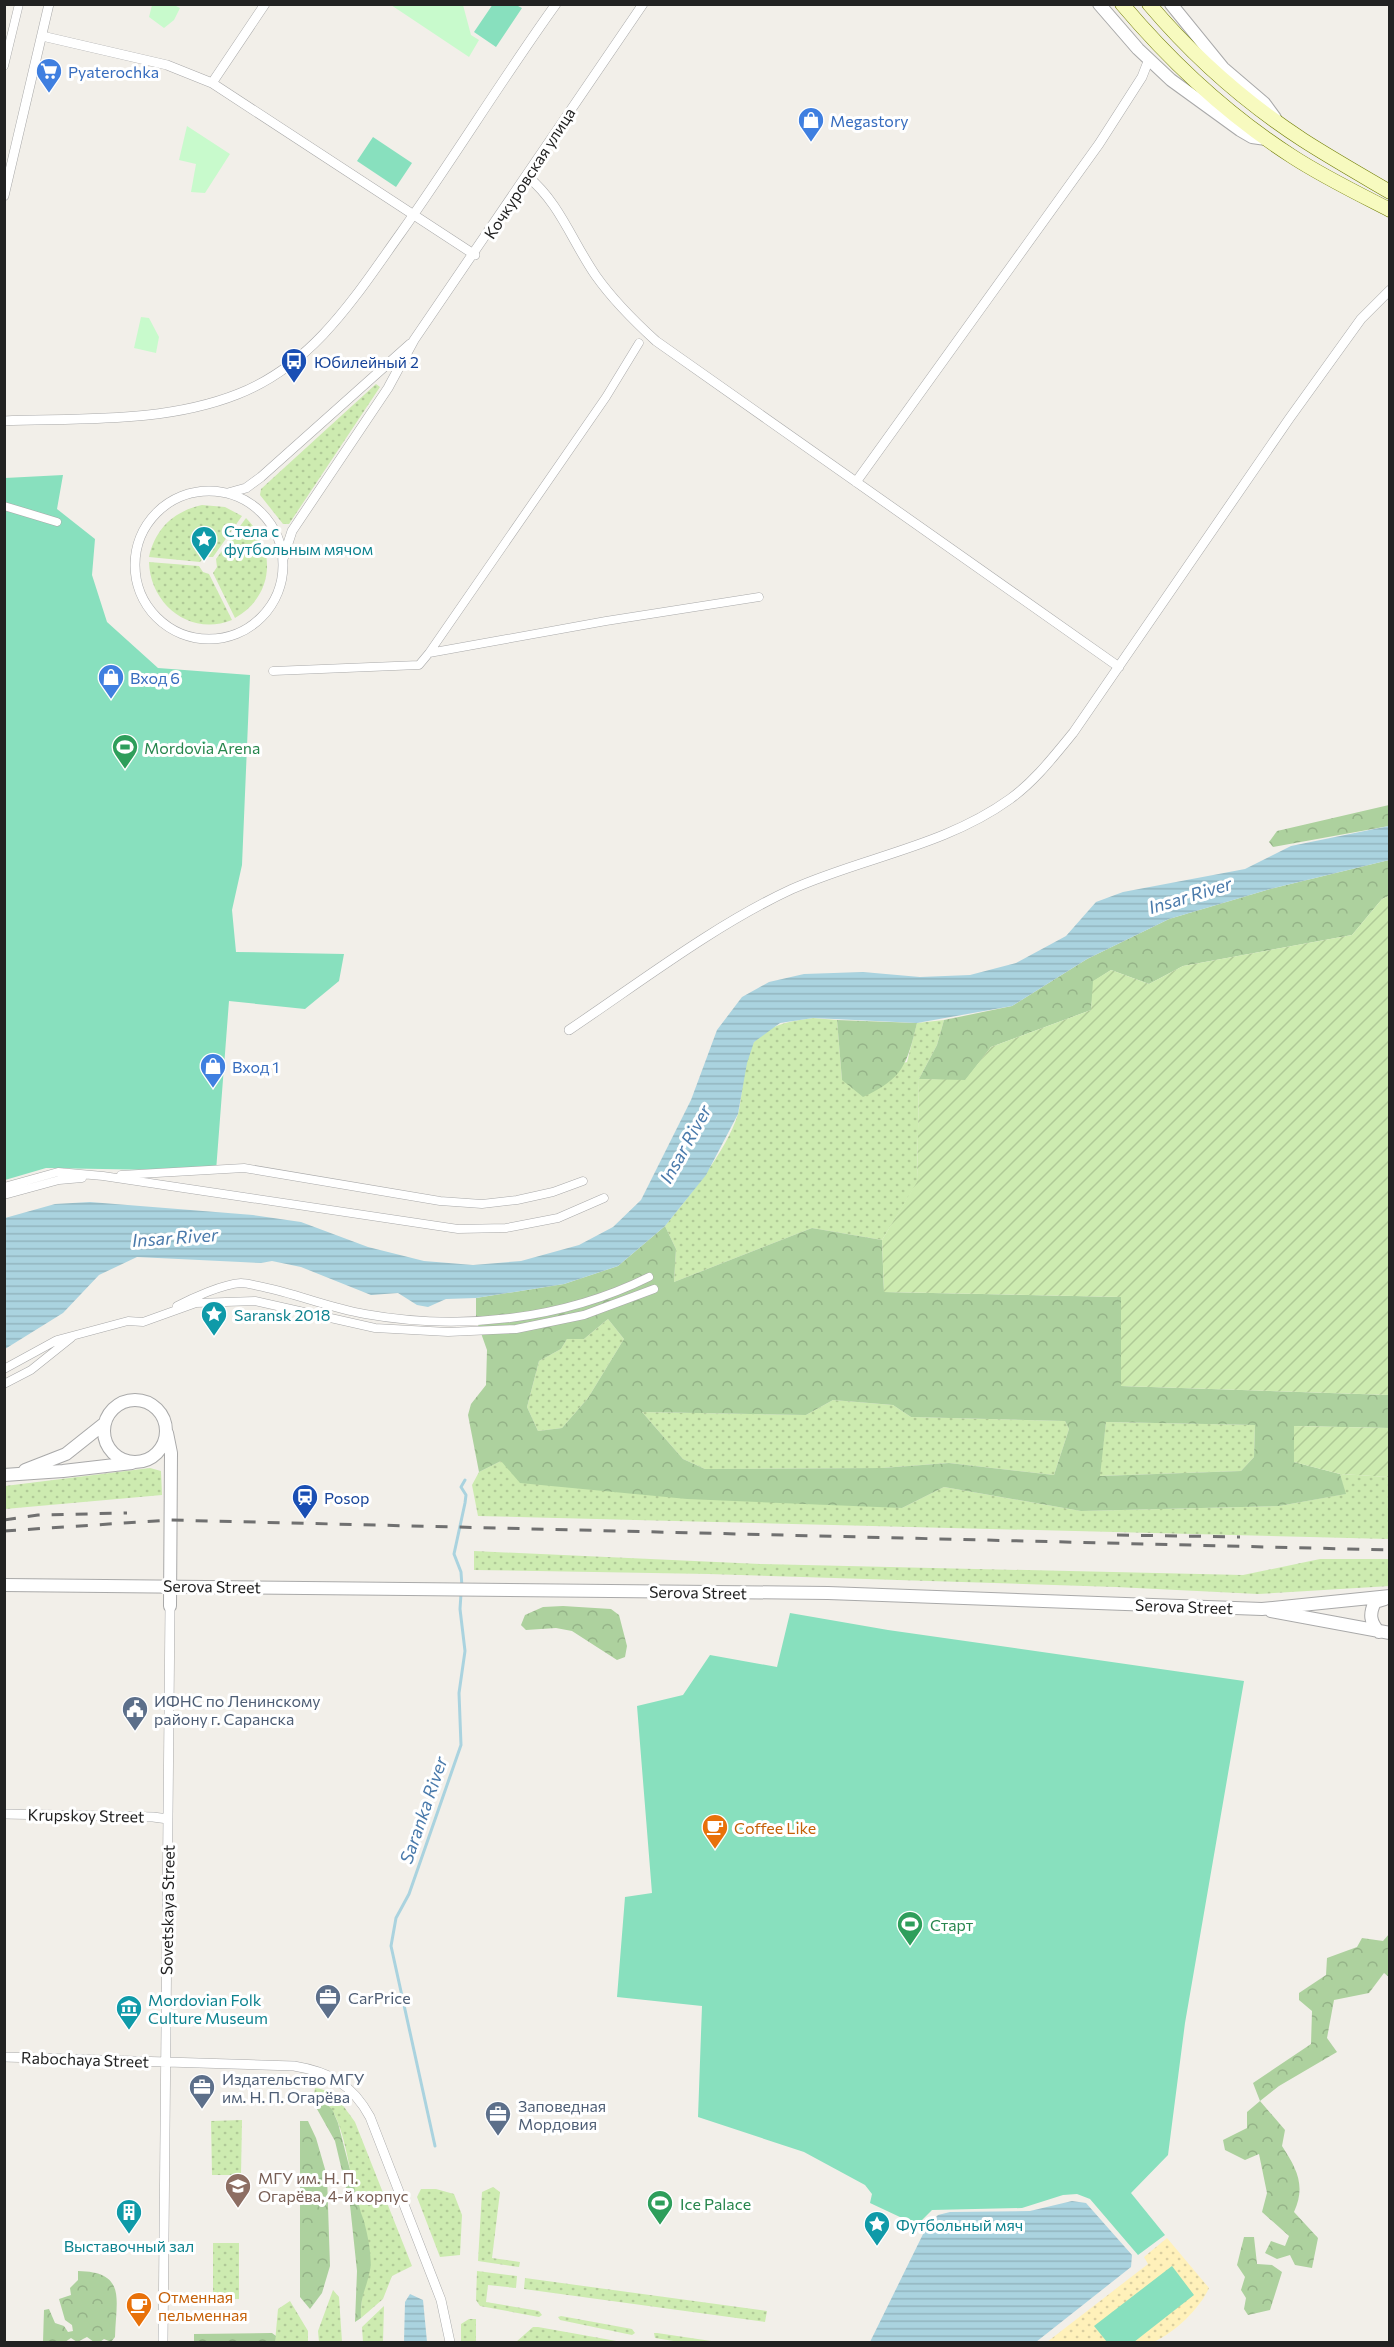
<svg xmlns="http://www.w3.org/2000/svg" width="1394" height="2347" font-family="Commissioner,sans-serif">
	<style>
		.grass { fill: url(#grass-dots) }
		.forest { fill: url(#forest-crowns); fill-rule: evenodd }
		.sand { fill: url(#sand-dots) }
		.park { fill: #c8facc }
		.garden { fill: url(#garden-furrows) }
		.pitch { fill: #88e0be }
		.water { fill: url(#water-rules) }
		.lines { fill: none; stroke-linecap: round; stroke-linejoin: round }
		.stream { stroke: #aad3df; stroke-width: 3 }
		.pedestrian-casing { stroke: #a9a9a9; stroke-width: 9 }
		.minor-casing { stroke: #a9a9a9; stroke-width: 10 }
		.tertiary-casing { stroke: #a9a9a9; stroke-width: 14 }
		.secondary-casing { stroke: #707d05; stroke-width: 15 }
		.pedestrian { stroke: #fff; stroke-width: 8 }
		.minor { stroke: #fff; stroke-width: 9 }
		.tertiary { stroke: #fff; stroke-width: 12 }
		.secondary { stroke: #f7fabf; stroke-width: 14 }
		.rail { stroke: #707070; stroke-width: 3; stroke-dasharray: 12 12; stroke-linecap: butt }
		.labels { text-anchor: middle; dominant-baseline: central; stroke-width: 6; stroke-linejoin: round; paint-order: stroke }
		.shop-label { font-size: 16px; fill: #366cbe; stroke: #fff; text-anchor: start }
		.street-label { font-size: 16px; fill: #222; stroke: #fff }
		.transit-label { font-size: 16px; fill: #164399; stroke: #fff; text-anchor: start }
		.culture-label { font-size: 16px; fill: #0d838f; stroke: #fff; text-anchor: start }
		.leisure-label { font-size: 16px; fill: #27864d; stroke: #fff; text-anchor: start }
		.service-label { font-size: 16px; fill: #4e5e75; stroke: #fff; text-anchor: start }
		.food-label { font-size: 16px; fill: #c56008; stroke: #fff; text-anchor: start }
		.education-label { font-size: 16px; fill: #785e54; stroke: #fff; text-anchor: start }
		.water-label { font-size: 18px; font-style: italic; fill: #4a7aab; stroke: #fff }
	</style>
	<defs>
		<pattern id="grass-dots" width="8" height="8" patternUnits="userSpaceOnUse" patternTransform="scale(1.5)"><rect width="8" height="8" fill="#cdebb0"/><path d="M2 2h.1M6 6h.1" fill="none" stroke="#b0c997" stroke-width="1.8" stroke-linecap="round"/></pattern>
		<pattern id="forest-crowns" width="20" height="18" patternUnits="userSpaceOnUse" patternTransform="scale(1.5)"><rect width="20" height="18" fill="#add19e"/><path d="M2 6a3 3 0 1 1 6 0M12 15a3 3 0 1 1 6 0" fill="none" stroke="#95b388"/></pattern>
		<pattern id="sand-dots" width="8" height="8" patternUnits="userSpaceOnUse" patternTransform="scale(1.5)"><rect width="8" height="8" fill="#fff1ba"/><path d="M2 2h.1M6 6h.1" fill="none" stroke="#dacea0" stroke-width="1.8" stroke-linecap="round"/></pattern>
		<pattern id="garden-furrows" width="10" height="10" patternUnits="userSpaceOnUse" patternTransform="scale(1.5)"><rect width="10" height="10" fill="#cdebb0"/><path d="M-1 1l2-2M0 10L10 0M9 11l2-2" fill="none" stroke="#b0c997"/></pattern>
		<pattern id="water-rules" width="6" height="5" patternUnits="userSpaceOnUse" patternTransform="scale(1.5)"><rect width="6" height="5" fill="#aad3df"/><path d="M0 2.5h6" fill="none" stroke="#92b5bf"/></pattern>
	</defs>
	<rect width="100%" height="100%" fill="#f2efe9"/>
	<path class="grass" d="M376,384L380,387L289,524H283L260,495L261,489Z
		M202,505L225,507L242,516L213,557H204L200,562L149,557C155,529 174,511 202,505Z
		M246,518C277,549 274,596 235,618L213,573L217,567L216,559Z
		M149,562L199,566L203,572L209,574L232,620C190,637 150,604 149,562Z
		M813,1018L837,1020L842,1080L907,1062L917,1023L944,1020L937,1045L919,1079L917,1183L882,1240L812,1228L674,1282L676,1249L665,1226C690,1195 726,1152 738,1114C744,1094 741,1058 754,1042C768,1024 792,1021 813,1018Z
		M608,1319L624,1339L588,1398L562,1428L538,1431L527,1407L539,1361L561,1349L567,1339H584Z
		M833,1400L893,1405L911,1417L1065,1421L1069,1429L1054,1475L949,1463L882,1468L705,1469L683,1459L642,1412L806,1415Z
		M1106,1422L1255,1425L1254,1457L1241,1471L1099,1476Z
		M501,1461L902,1508L944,1487L1081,1511L1279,1506L1345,1494L1340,1474L1389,1477V1539L478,1516L472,1485L479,1472Z
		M150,1468L161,1471L162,1495L5,1509V1486Z
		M474,1551L760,1564L1243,1575L1320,1559H1389L1390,1586L1258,1594L1116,1587L709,1574L474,1570Z
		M315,2088C333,2089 345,2108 355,2122L412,2266L392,2276L383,2299L361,2318C360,2293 368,2269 367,2244C367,2232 364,2224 360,2213C350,2184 348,2137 332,2110C330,2106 325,2103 322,2100L313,2102Z
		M242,2120L241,2175H212L211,2121Z
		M493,2187L500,2192L492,2258L520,2262L519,2267L478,2261L482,2192Z
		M421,2189H436L454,2194L462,2215L460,2255L440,2257L417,2197Z
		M213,2243H239V2299H213Z
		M477,2271L517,2276L516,2288L488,2285L486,2302L539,2311L542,2315L539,2317L480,2306L476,2300Z
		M525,2278L767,2311L765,2322L524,2289Z
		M333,2290L339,2297L342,2342H319L318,2331Z
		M290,2301L308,2331V2342H275L278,2309Z
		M384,2306L383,2342H363L362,2327Z
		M561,2316L632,2329L635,2333L632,2335L560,2320L558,2317Z
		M469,2319H476V2342H461V2324Z
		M533,2327H538L622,2342H516Z
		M654,2333H657L718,2342H680L655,2338Z"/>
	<path class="forest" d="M1389,805V826L1273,847L1269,842L1277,831Z
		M1389,860V896L1382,899L1352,935L1183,966L1149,984L1111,970L1094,981L1091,1010L991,1047L965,1081L919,1079L937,1045L944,1020L1012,1006L1087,959L1169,919L1270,889Z
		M837,1020L917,1023C907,1064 903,1079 863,1097L842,1080Z
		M665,1226L676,1249L674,1282L812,1228L882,1240L884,1292L1121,1297V1386L1390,1395L1389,1428L1294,1426V1462L1340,1474L1346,1494L1279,1506L1081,1511L944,1487L902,1508L687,1499L520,1483L501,1461L479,1472L468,1415L471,1404L486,1385L487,1350L476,1319V1298L564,1284L618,1266ZM608,1319L624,1339L588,1398L562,1428L538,1431L527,1407L539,1361L561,1349L567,1339H584ZM833,1400L893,1405L911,1417L1065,1421L1069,1429L1054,1475L949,1463L882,1468L705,1469L683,1459L642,1412L806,1415ZM1106,1422L1255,1425L1254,1457L1241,1471L1100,1476Z
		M563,1606L611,1609L619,1615L627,1646L625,1657L617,1660L572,1631L556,1628L526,1630L521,1625L525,1615L543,1607Z
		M1389,1934V1977L1384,1973L1369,1993L1334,2000L1327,2038L1337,2052L1279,2086L1260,2101L1285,2130L1282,2146C1297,2169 1306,2186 1294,2212L1318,2238L1312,2268L1295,2265L1290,2255L1277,2259L1265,2253L1271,2241L1285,2246L1289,2236L1262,2212L1267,2193L1259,2154L1245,2160L1225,2150L1223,2140L1247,2128V2112L1260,2101L1253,2083L1311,2044L1312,2011L1299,2000V1993L1326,1975L1327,1958L1357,1947L1362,1938L1383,1941Z
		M322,2100L332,2109L338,2123L361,2213C366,2224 373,2258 370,2270C366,2291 360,2295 361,2318L355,2322L357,2271L350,2205L335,2141L313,2102Z
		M300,2121H308L316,2138L327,2176L330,2266L322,2293L310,2309L300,2297Z
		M1244,2237H1254L1257,2264L1272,2265L1282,2272L1270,2310L1248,2315L1244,2309L1246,2298L1241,2290L1245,2277L1237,2265Z
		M78,2271C127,2272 116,2299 115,2337L111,2342L104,2339L100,2342H94L87,2337L77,2342L71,2338L65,2342H43L44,2310L49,2309L55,2323L64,2326L68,2332L73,2331L72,2325L65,2320L59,2299L71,2295L70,2288L78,2280Z
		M272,2333L276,2336L275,2342H194V2334Z"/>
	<path class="sand" d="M1167,2238L1209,2288C1200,2308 1175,2333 1153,2342C1142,2346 1065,2342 1047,2342L1148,2264L1144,2257Z"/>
	<path class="park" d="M152,5H174L180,8L174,20L164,28L149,17Z
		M391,5H463L471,35L479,40L469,57Z
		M187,126L230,154L205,193L191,192L196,164L179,160Z
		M141,317L149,318L159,337L156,353L134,348Z"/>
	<path class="garden" d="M1389,896V1395L1121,1386V1297L884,1292L882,1240L917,1182L919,1079L965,1080L991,1047L1091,1010L1093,981L1111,970L1149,984L1183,966L1352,935L1382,899Z
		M1294,1426L1389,1428V1477L1340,1474L1294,1462Z"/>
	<path class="pitch" d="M493,4L516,5L522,8L496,47L474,32Z
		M373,137L412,163L396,187L357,161Z
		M63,475L57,509L95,539L92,575L107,622L158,668L250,675L242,865L232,910L236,952L344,954L339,981L305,1009L229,1001L216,1171L46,1168L5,1180V478Z
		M790,1613L888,1630L1244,1681L1185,2023L1168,2155L1131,2193L1165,2235L1138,2255L1090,2199L1077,2194L1063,2195L1022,2208L932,2210L917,2225L870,2203L872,2194L865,2185L804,2152L698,2117L702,2006L617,1997L625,1897L652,1893L637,1706L683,1695L710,1655L777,1667Z
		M1172,2266L1194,2295L1134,2342H1107L1094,2326Z"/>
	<path class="water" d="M1389,826V860L1270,889L1169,919L1087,959L1012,1006L917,1023L813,1018L780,1023L754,1042L747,1063L738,1114L706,1175L665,1226L618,1266L564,1284L476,1298L446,1299L428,1307L417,1305L398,1293L371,1295L301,1267L272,1261L261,1263L137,1257L99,1275L63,1313L5,1349V1218L55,1204L90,1202L253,1215L301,1222L368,1247L424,1261L473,1265L521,1261L579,1245L613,1227L641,1200L691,1100L717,1030L742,997L769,982L804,974L863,972L920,977L970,975L1016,963L1066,936L1096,902L1123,892L1245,869L1291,846Z
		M1072,2201L1086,2203L1132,2255L1131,2267L1036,2342H870L927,2226L938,2215L950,2212L1030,2211Z
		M410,2294L423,2300L427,2342H404L405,2302Z"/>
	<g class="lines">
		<path class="stream" d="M462,1587L461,1572L454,1554L465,1503L466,1495L461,1487L465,1480
			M435,2146L391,1946L396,1918L409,1894L461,1745L459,1693L465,1651L460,1609L461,1594"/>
		<g class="pedestrian-casing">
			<path id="pedestrian" d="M4,66L19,4
				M4,506L57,522
				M429,653L606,397L639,343
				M273,671L419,665L429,653L606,621L759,597
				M121,1175L244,1168L440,1201L482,1204L517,1200L553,1192L583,1181
				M4,1187L58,1172L103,1176L458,1229L506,1228L558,1218L604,1198
				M4,1195L59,1180L82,1178
				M177,1306C192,1298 223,1284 241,1283C248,1283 256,1286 263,1287C297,1294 330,1308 365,1314C460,1331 562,1320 649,1277
				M4,1369L57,1340L128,1321L143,1322L196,1303L255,1301L375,1328L448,1332L516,1329L584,1315L654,1289
				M4,1384L31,1370L71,1338"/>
		</g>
		<g class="minor-casing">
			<path id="minor" d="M42,36L167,65L212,83L475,255
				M212,83L265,4
				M528,177C559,202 573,243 596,276C613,300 634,321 656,341L1119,667
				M4,196L49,4
				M4,421C82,418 165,423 238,394C314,364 355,297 400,234C454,158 502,79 556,4
				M856,482L1099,144L1142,77L1149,59
				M135 565a74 74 0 1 1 148 0a74 74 0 1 1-148 0Z
				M228,493L246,488L261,477L410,344
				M283,559L292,531L388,388L414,340L643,4
				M569,1030C639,983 716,924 792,889C864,857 945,846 1010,799C1035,781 1054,756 1073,733L1289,419L1361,319L1390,290
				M4,1814L153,1817L168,1819
				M4,2057L294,2066C330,2072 352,2084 370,2117L441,2300L450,2342
				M163,2342L170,1606"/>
		</g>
		<g class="tertiary-casing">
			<path id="tertiary" d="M1099,4L1138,49L1171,80L1240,130L1252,137L1266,139
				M1171,4L1223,68L1264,103L1275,118
				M104 1431a31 31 0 1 1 62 0a31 31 0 1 1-62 0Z
				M167,1433L171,1453L170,1606
				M25,1470L66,1454L105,1423
				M4,1475L63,1471L132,1463
				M4,1585L828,1593L1262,1609L1390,1596
				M1271,1611L1390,1633
				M1379,1632C1370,1622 1369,1614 1375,1602L1385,1599"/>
		</g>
		<g class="secondary-casing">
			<path id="secondary" d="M1122,4C1171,62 1229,116 1293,157C1324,177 1357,193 1390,210
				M1149,4C1193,56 1246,103 1303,140C1331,158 1361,175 1390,192"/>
		</g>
		<use href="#pedestrian" class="pedestrian"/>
		<use href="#minor" class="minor"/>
		<use href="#tertiary" class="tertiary"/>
		<use href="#secondary" class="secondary"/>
		<path class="rail" d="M4,1520L38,1515L127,1513
			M4,1531L170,1520L1390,1550
			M1117,1535L1240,1537"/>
	</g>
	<defs>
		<g id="supermarket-pin" transform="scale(1.35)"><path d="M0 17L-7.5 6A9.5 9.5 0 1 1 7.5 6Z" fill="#3f7fe0" stroke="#fff"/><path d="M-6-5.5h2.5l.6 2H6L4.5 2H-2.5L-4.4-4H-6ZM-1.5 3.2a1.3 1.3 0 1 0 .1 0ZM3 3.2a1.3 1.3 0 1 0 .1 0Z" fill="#fff"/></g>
		<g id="shop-pin" transform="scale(1.35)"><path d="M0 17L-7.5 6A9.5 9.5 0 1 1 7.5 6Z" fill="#3f7fe0" stroke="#fff"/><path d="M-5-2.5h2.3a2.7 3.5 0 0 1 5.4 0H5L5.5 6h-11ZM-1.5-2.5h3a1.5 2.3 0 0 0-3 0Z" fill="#fff"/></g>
		<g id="bus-pin" transform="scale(1.35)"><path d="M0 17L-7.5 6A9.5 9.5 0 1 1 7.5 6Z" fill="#1a4fb4" stroke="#fff"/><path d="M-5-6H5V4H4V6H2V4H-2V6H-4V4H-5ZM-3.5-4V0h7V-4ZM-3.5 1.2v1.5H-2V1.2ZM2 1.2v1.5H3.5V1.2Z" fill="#fff"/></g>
		<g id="sight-pin" transform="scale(1.35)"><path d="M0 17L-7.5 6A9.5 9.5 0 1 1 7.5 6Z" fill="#0f9aa8" stroke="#fff"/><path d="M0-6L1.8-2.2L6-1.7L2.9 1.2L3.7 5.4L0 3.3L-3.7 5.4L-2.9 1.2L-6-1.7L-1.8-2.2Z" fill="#fff"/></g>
		<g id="stadium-pin" transform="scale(1.35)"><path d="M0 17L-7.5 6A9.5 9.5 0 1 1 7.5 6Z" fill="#2e9e5b" stroke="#fff"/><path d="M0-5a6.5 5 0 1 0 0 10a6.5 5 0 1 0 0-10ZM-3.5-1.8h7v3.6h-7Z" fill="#fff"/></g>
		<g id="station-pin" transform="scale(1.35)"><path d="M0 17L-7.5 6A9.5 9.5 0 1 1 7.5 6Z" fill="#1a4fb4" stroke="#fff"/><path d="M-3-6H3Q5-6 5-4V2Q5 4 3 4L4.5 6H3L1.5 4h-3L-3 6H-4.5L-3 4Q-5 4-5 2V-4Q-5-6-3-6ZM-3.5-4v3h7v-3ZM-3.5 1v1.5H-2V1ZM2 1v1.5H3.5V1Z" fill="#fff"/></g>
		<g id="civic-pin" transform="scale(1.35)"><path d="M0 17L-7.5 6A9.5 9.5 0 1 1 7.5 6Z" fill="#5c6f8a" stroke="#fff"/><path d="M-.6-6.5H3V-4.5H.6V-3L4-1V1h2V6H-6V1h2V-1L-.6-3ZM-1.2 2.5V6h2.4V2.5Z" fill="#fff"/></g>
		<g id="cafe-pin" transform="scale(1.35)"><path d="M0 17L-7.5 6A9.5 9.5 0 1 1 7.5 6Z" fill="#e8710a" stroke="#fff"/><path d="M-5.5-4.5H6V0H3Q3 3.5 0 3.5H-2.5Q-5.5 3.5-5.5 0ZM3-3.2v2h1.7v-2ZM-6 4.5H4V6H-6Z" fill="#fff"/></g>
		<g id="office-pin" transform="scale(1.35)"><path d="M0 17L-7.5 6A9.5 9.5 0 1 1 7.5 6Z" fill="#5c6f8a" stroke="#fff"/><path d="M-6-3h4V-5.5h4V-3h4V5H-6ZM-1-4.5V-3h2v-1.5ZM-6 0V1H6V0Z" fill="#fff"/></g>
		<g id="museum-pin" transform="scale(1.35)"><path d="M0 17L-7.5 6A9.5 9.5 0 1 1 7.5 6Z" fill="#0f9aa8" stroke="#fff"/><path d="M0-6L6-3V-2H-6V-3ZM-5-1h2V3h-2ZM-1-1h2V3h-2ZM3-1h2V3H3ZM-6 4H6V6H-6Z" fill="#fff"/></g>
		<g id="university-pin" transform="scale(1.35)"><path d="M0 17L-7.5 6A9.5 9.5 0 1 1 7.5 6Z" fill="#8d6e63" stroke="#fff"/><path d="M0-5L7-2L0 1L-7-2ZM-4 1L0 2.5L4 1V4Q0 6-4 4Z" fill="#fff"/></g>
		<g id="building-pin" transform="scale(1.35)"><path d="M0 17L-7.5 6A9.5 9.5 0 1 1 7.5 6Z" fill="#0f9aa8" stroke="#fff"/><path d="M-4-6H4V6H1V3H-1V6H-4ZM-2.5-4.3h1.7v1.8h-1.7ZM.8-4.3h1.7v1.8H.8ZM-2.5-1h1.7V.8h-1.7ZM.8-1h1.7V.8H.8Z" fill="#fff"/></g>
	</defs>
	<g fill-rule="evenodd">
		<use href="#supermarket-pin" x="49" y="71"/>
		<use href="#shop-pin" x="811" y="120"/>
		<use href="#bus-pin" x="294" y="361"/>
		<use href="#sight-pin" x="204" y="539"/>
		<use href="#shop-pin" x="111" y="677"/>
		<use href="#stadium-pin" x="125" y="747"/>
		<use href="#shop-pin" x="213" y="1066"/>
		<use href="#sight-pin" x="214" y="1314"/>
		<use href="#station-pin" x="305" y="1497"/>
		<use href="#civic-pin" x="135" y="1709"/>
		<use href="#cafe-pin" x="715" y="1827"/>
		<use href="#stadium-pin" x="910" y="1924"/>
		<use href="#office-pin" x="328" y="1997"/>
		<use href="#museum-pin" x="129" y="2008"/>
		<use href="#office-pin" x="202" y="2087"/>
		<use href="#office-pin" x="498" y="2114"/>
		<use href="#university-pin" x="238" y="2186"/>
		<use href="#stadium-pin" x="660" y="2203"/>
		<use href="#building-pin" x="129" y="2212"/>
		<use href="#sight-pin" x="877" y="2224"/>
		<use href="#cafe-pin" x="139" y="2305"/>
	</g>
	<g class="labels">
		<g class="shop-label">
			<text x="68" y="71">Pyaterochka</text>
			<text x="830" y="120">Megastory</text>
			<text x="130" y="677">Вход 6</text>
			<text x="232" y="1066">Вход 1</text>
		</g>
		<g class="street-label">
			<text transform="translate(529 173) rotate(-57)">Кочкуровская улица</text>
			<text transform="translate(212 1586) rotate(1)">Serova Street</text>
			<text transform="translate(698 1592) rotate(1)">Serova Street</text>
			<text transform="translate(1184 1606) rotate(2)">Serova Street</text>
			<text transform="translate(86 1815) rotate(1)">Krupskoy Street</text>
			<text transform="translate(167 1910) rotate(-89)">Sovetskaya Street</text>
			<text transform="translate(85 2059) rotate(2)">Rabochaya Street</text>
		</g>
		<g class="transit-label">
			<text x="314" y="361">Юбилейный 2</text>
			<text x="324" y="1497">Posop</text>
		</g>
		<g class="culture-label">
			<text x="224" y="530">Стела с<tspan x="224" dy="18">футбольным мячом</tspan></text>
			<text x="234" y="1314">Saransk 2018</text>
			<text x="148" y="1999">Mordovian Folk<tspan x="148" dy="18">Culture Museum</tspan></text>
			<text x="896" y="2224">Футбольный мяч</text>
			<text x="129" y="2245" text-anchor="middle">Выставочный зал</text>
		</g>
		<g class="leisure-label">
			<text x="144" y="747">Mordovia Arena</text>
			<text x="930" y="1924">Старт</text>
			<text x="680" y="2203">Ice Palace</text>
		</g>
		<g class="service-label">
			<text x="154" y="1700">ИФНС по Ленинскому<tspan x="154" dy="18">району г. Саранска</tspan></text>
			<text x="348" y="1997">CarPrice</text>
			<text x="222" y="2078">Издательство МГУ<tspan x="222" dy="18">им. Н. П. Огарёва</tspan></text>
			<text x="518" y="2105">Заповедная<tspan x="518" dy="18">Мордовия</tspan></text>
		</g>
		<g class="food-label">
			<text x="734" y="1827">Coffee Like</text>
			<text x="158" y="2296">Отменная<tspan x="158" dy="18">пельменная</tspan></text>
		</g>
		<g class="education-label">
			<text x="258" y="2177">МГУ им. Н. П.<tspan x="258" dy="18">Огарёва, 4-й корпус</tspan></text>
		</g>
		<g class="water-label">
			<text transform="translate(1190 895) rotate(-17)">Insar River</text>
			<text transform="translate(685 1144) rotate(-61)">Insar River</text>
			<text transform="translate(175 1237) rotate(-4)">Insar River</text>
			<text transform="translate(423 1810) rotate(-71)">Saranka River</text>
		</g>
	</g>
	<rect width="1394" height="2347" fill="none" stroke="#222222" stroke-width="12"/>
</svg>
